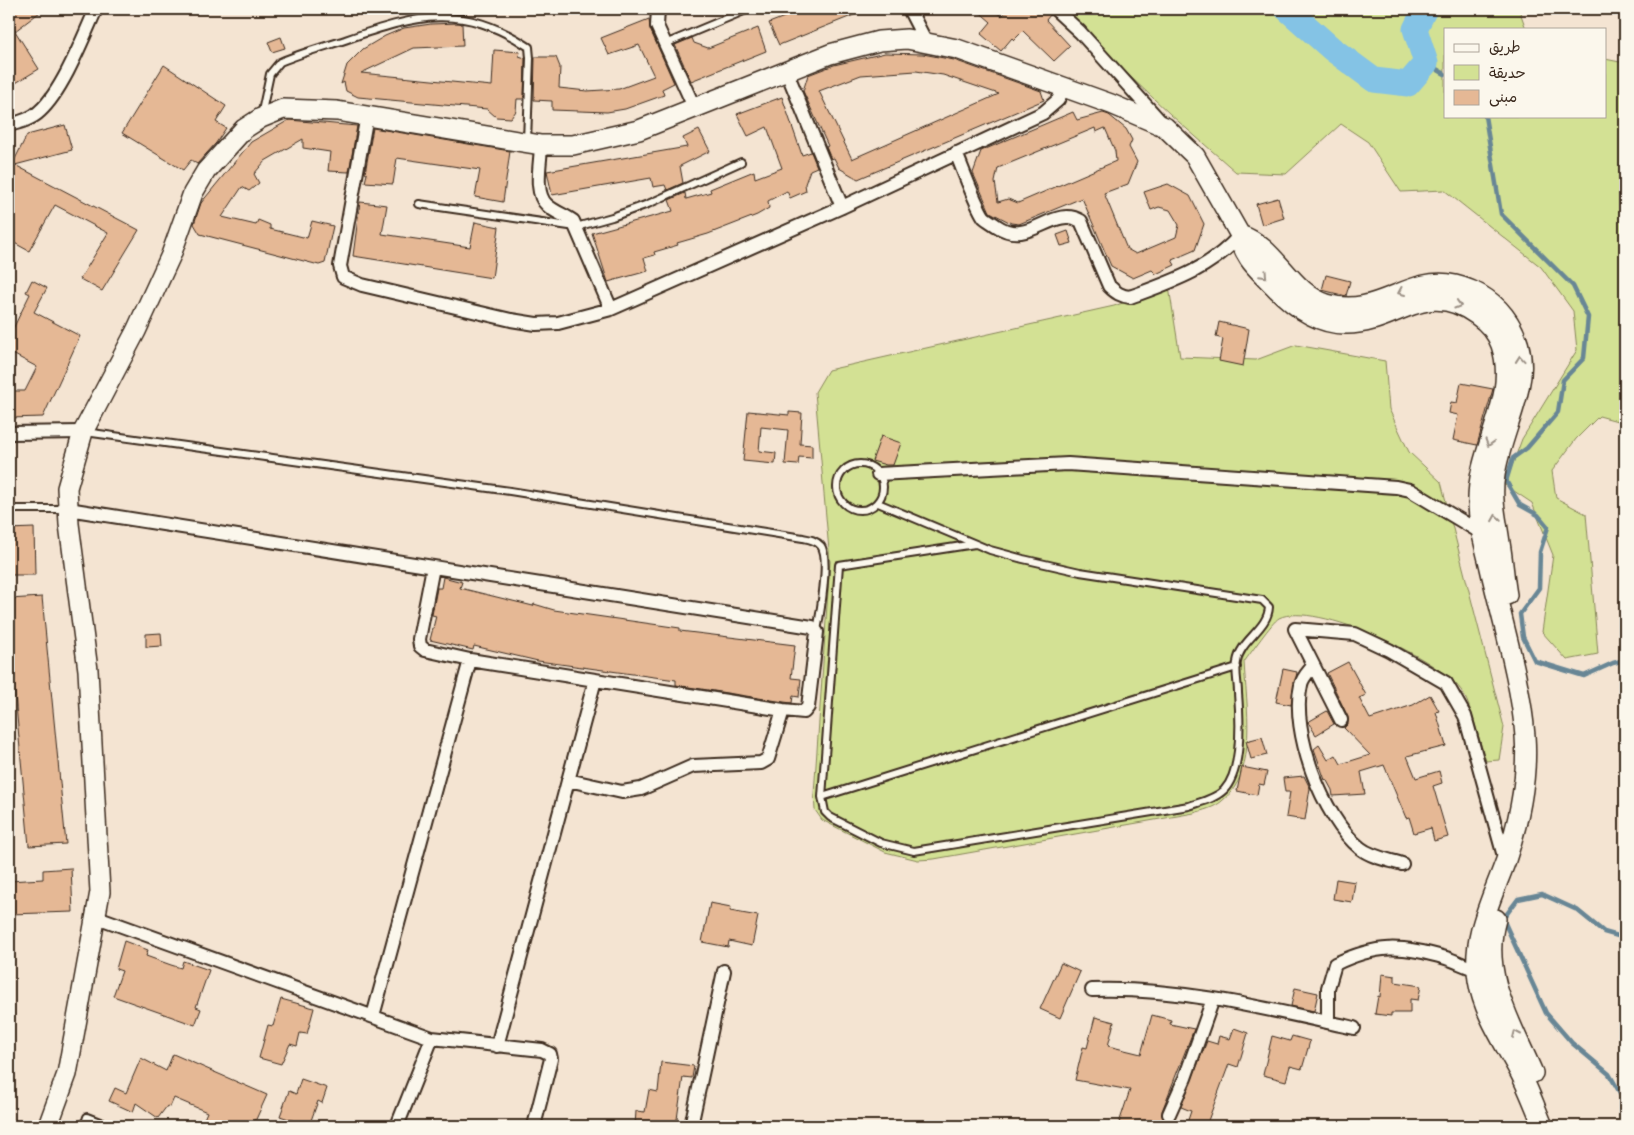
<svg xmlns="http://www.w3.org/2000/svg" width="1634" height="1135" font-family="'Shantell Sans','Playpen Sans Arabic',sans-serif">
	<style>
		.green { fill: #d3e194; stroke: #878659 }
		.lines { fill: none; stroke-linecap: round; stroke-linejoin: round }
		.stream { stroke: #678695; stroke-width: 4.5 }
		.river { stroke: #84c3e5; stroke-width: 25 }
		.building { fill: #e5b895; stroke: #3b2a1e; fill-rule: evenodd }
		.lane-casing { stroke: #3b2a1e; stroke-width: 10 }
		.street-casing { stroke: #3b2a1e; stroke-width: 16 }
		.secondary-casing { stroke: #3b2a1e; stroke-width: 22 }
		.lane { stroke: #fbf7ec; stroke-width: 6 }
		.street { stroke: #fbf7ec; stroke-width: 12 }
		.secondary { stroke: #fbf7ec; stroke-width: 19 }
		.oneway { stroke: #9b9085 }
	</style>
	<rect width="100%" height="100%" fill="#f4e4d2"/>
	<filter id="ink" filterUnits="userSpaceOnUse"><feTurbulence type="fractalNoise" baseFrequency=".02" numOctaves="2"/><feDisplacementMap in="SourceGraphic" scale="10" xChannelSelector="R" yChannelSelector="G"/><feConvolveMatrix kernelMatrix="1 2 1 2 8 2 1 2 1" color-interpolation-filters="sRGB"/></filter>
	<g filter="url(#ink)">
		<path class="green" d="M1059,9H1519L1526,29H1445V116H1605V59L1625,63V423L1599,416L1576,439L1552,471L1556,498L1586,514L1598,654L1567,660L1542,632L1553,555L1532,503L1505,485L1522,439L1577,350L1573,311L1541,267L1444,190L1401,192L1368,142L1341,124L1286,174L1236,172L1171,115Z
			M1169,287L1180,357L1256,360L1296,345L1385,361L1389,409L1409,452L1441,482L1504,727L1499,760L1486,761C1479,741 1473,711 1463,693C1444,660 1314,600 1279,618C1271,623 1251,653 1244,662C1246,703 1259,773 1222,801C1214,808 1203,810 1194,813L934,859L918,860L885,852L822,820L815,810L814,794L830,562L815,392L828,370L1114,306Z"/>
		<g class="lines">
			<path class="stream" d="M1426,63L1445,74
				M1485,116L1501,214L1573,286L1588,317L1584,358L1563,380L1558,412L1527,448L1513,458L1506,481L1520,505L1538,515L1548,527L1540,552L1539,588L1520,614L1523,637L1535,661L1584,676L1613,663L1625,660
				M1625,1126L1622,1096L1609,1074L1572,1043L1546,1013L1503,919L1518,899L1542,894L1577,910L1604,932L1625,938"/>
			<path class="river" d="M1287,9L1332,49L1374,80L1408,84L1426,63L1415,29L1425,9"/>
		</g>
		<path class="building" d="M9,9H44L15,31L39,69L9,87Z
			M805,9H869L779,45L769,23Z
			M976,9H993L1001,16L1009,9H1047L1050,15L1046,20L1070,46L1054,61L1023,31L1014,40L1012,38L1001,51L981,34L991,22Z
			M649,19L650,29L674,83L662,89L664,95L625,109L607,112L552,110V101L534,100L535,57H556L560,67L559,88L587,91L619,89L654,76L639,45L609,55L601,38Z
			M459,23L462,24L463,46L414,48L361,73L492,86L494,50L520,52L519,56L525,58L524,99H517L516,111L511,118L496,117L487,109L358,97L346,91L344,82L341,84L347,65L363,49L385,36L404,28L431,24Z
			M758,28L766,51L691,81L675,45L692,38L694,43L708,48Z
			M281,37L285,48L272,52L268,42Z
			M885,53L923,54L954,60L1041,91L1044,100L858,179L839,168L834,158L831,159L826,147L828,146L803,91L808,75L834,65ZM916,71L943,75L999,94L852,159L819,91L861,75Z
			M164,65L226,106L216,122L226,128L216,143L197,164L191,160L183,170L122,133Z
			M782,97L802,155L811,152L817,167L810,170L805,184L806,191L790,198L787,191L768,201L769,208L757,215L708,234L677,243L678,245L654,252L655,255L644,258L648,271L608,282L592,233L673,211L669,200L685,193L686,199L711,192L710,189L754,171L755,178L782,168L767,127L748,136L737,114Z
			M1073,112L1077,120L1103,113L1109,115L1126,129L1132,140L1129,147L1137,162L1128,184L1104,193L1127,249L1136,254L1176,237L1179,225L1170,210L1159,207L1151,210L1144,192L1168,184L1190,196L1204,224L1195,250L1172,260L1175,265L1156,274L1152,270L1133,278L1111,266L1082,198L1019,224L1011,223L990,212L973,173L981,151ZM1095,128L1096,132L1105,128L1115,151L1116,161L1018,203L1008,199L998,202L995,182L998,168Z
			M289,120L357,126L349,172L328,171L330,152L303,148V139L265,161L254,174L259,183L249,191L242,187L222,217L256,225L258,220L270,225V229L307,238L312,221L333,226L325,263L319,265L200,234L194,224L201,203L251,142Z
			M65,125L72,150L15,165L139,230L102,291L80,279L108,233L55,205L29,251L9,240V171L27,135Z
			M373,128L510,151L503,202L475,197L480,170L397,158L393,184L365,182L367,174L365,173Z
			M699,130L710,151L680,166L683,183L667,190L665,185L653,187L651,178L552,195L547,171L687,147L683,138Z
			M1278,198L1284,218L1262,225L1256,204Z
			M360,202L387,205L382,234L470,247L475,222L499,227L492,278L353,256Z
			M1068,231L1072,243L1061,246L1057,235Z
			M1326,275L1350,281L1346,296L1322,290Z
			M32,280L47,288L34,312L80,336L43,417L9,418V391H25L37,367L9,352V337L30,294L26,292Z
			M1219,322L1249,329L1243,366L1219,361L1223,339L1216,337Z
			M1461,383L1493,389L1477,445L1453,440L1458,415L1449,413L1451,402L1457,403Z
			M748,411L789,415V412L802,413L800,444L812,445V458L799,457L798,465L785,464L788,430L761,427L759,451L776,453L775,464L743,461Z
			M881,436L901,443L893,465H886L872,461Z
			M34,528L35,575H9V529Z
			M443,577L462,582L460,588L533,606L534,604L554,610L680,628V631L795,645L791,678L801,679L799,697L793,696L792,703L784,702L676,685V680L538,661L474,646L473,650L430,640L436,616L432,615L437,588H441Z
			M42,597L66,844L29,846L9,630V599Z
			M161,633L162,646L146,647V634Z
			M1348,662L1366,695L1359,698L1370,719L1413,705L1430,695L1439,711L1436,712L1446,746L1407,756L1416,778L1439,771L1442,783L1433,786L1448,837L1434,841L1431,828L1414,833L1409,817L1406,818L1384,765L1361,772L1365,794L1333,796L1332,790L1326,779L1325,780L1314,749L1319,745L1328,760L1336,755L1341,764L1370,755L1344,728L1348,724V717L1327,673Z
			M1283,669L1297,672L1291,705L1276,702Z
			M1327,711L1334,724L1316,735L1308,722Z
			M1262,737L1267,755L1251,759L1246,741Z
			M1242,767L1267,772L1264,785L1259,784L1257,795L1237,791Z
			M1304,776L1310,788L1305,820L1286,817L1290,792H1285L1283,778Z
			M71,868L73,912L9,914V881L43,879V870Z
			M1336,879L1355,882L1352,902L1333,899Z
			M710,903L731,907L730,911L758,916L752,946L729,941L728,947L702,942Z
			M124,941L148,950L146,956L171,965L181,968L183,961L209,970L196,1007L201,1009L195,1025L113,996L122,971L116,969Z
			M1061,963L1080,972L1060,1018L1040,1009Z
			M1382,974L1395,976V982L1421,986L1418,1000L1410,999V1013H1391V1016L1375,1014L1378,996L1380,997Z
			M1295,988L1318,993L1314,1011L1291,1006Z
			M281,999L314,1008L307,1034L300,1033L297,1046L290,1044L281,1064L259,1058L268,1025L273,1026Z
			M1152,1015L1171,1020L1170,1024L1194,1029L1162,1111L1164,1120L1161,1126H1118L1130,1090L1075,1080L1083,1047L1087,1048L1095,1017L1114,1022L1108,1046L1141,1054Z
			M1234,1028L1248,1033L1238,1067L1229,1064L1206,1126H1186L1191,1111L1181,1107L1207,1041L1217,1044L1219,1036L1230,1039Z
			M1272,1036L1290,1041L1292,1036L1310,1041L1302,1069L1290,1066L1286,1081L1263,1075Z
			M173,1054L267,1095L253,1126H201L207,1112L174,1098L170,1107L167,1106L158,1118L136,1103L133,1112L109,1101L115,1088L126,1093L141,1058L166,1071Z
			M661,1062L694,1066L692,1078L683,1077L676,1126H635L636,1111L645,1112L649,1090L658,1092Z
			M301,1079L327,1088L322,1103L318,1101L309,1126L280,1116L289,1091L296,1094Z"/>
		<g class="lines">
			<g class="lane-casing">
				<path id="lane" d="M665,44L749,9
					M261,116L270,74L280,62C301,53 323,47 345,40C417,15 461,2 529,47L530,58L527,141
					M419,204L576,227L612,217L648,204L741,162
					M85,432L510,491L803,538C809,539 816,540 821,546C830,557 820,615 817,631
					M837 487a23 23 0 1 1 46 0a23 23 0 1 1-46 0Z
					M878,503L990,550L1023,559L1080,572L1262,600L1269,607C1268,629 1240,640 1237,662C1235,672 1238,683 1238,693C1240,719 1243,770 1224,790C1215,799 1200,802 1189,806L914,851L881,843L830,817L825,812L822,797L839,565L975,544
					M9,509H67
					M822,797L1237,667
					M84,1126L87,1117L110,1126"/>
			</g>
			<g class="street-casing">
				<path id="street" d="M658,9L657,26L694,107
					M909,9L926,42
					M1055,9L1080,32L1161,122
					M786,70L842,207
					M367,115L340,266L343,277L362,285L511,320L536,324L558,323L611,309L842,207L1043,113L1058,100L1064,87
					M9,125C20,122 32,119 40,111C63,90 83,38 96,9
					M541,145C541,161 533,193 547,205C554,212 565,215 573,221L611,309
					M956,153C962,167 976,206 984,217C987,220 993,223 997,226C1029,248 1053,204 1081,221L1109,286C1116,293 1121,296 1130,297C1171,282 1211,269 1240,235
					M9,433L83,432
					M878,474L1068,464L1396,487L1410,490L1485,535
					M68,509L812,627L817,632L808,707L804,712L783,710L470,660L425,650L420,646L419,639L433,567
					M1313,666C1309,671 1302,678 1301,685C1290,731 1323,818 1360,848C1371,857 1389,860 1402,864
					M1341,720L1295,629L1355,634L1389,650L1446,683L1465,716L1505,860
					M568,780L622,792L641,789L693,766L761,763L768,759L783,710
					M97,917L432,1038L542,1050L550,1054L551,1059L534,1126
					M1092,990C1180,987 1268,1009 1354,1028
					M373,1016L470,660
					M1328,1022V988L1335,964C1377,944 1401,945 1446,958C1459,962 1470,969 1483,971
					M497,1046L595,680
					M1169,1114L1185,1078L1213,999
					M397,1126L432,1038
					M691,1126L724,971"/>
			</g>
			<g class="secondary-casing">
				<path id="secondary" d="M1240,235C1276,246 1290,293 1327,304C1378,319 1408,274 1455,285C1502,296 1530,340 1519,388C1513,417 1499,446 1495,475C1491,499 1497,520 1500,543C1503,560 1504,578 1507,595
					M1496,919C1480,974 1512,1024 1533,1073
					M48,1126L67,1074L100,892L88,670L69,524L67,488L83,432L136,331L171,255L193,193L206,171L244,129L261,118L283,109L337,111L541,145H573L639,130L830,54L879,41L907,39L957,49L1111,104L1165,127L1195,156L1240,235C1243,258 1258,269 1274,286C1293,306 1318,325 1347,324C1397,324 1425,277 1477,315C1487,322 1497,333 1501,345C1519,398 1477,448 1478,501C1478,524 1485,546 1490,568C1502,621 1521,682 1525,736C1528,777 1519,821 1506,860C1492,899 1471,937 1478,980C1483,1012 1503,1041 1518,1069C1528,1087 1535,1107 1543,1126"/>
			</g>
			<use href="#lane" class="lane"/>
			<use href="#street" class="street"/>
			<use href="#secondary" class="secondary"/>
		</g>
		<defs><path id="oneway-chevron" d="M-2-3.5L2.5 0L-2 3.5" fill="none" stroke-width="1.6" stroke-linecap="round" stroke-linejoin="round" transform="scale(1.25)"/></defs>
		<g class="oneway">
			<use href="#oneway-chevron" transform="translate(1264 275) rotate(46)"/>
			<use href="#oneway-chevron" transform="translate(1401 292) rotate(156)"/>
			<use href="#oneway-chevron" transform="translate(1458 305) rotate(17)"/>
			<use href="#oneway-chevron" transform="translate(1520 359) rotate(-95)"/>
			<use href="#oneway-chevron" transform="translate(1489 443) rotate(107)"/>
			<use href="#oneway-chevron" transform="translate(1496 518) rotate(-99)"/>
			<use href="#oneway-chevron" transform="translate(1516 1034) rotate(-114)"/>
		</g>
	</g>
	<rect width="1634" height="1135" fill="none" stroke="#fbf7ec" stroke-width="30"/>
	<rect x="15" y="15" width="1604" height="1105" fill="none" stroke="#3b2a1e" stroke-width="2" filter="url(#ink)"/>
	<rect x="1444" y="28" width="162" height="90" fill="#fbf7ec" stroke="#aea59a"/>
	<rect x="1454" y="44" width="25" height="8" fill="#fbf7ec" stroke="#aea59a"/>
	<text x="1489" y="52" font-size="15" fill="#3b2a1e">طريق</text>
	<rect x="1454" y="65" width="25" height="15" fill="#d3e194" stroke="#aea59a"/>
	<text x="1489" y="78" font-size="15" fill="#3b2a1e">حديقة</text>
	<rect x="1454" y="90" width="25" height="15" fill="#e5b895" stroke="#aea59a"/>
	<text x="1489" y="102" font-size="15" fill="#3b2a1e">مبنى</text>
</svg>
